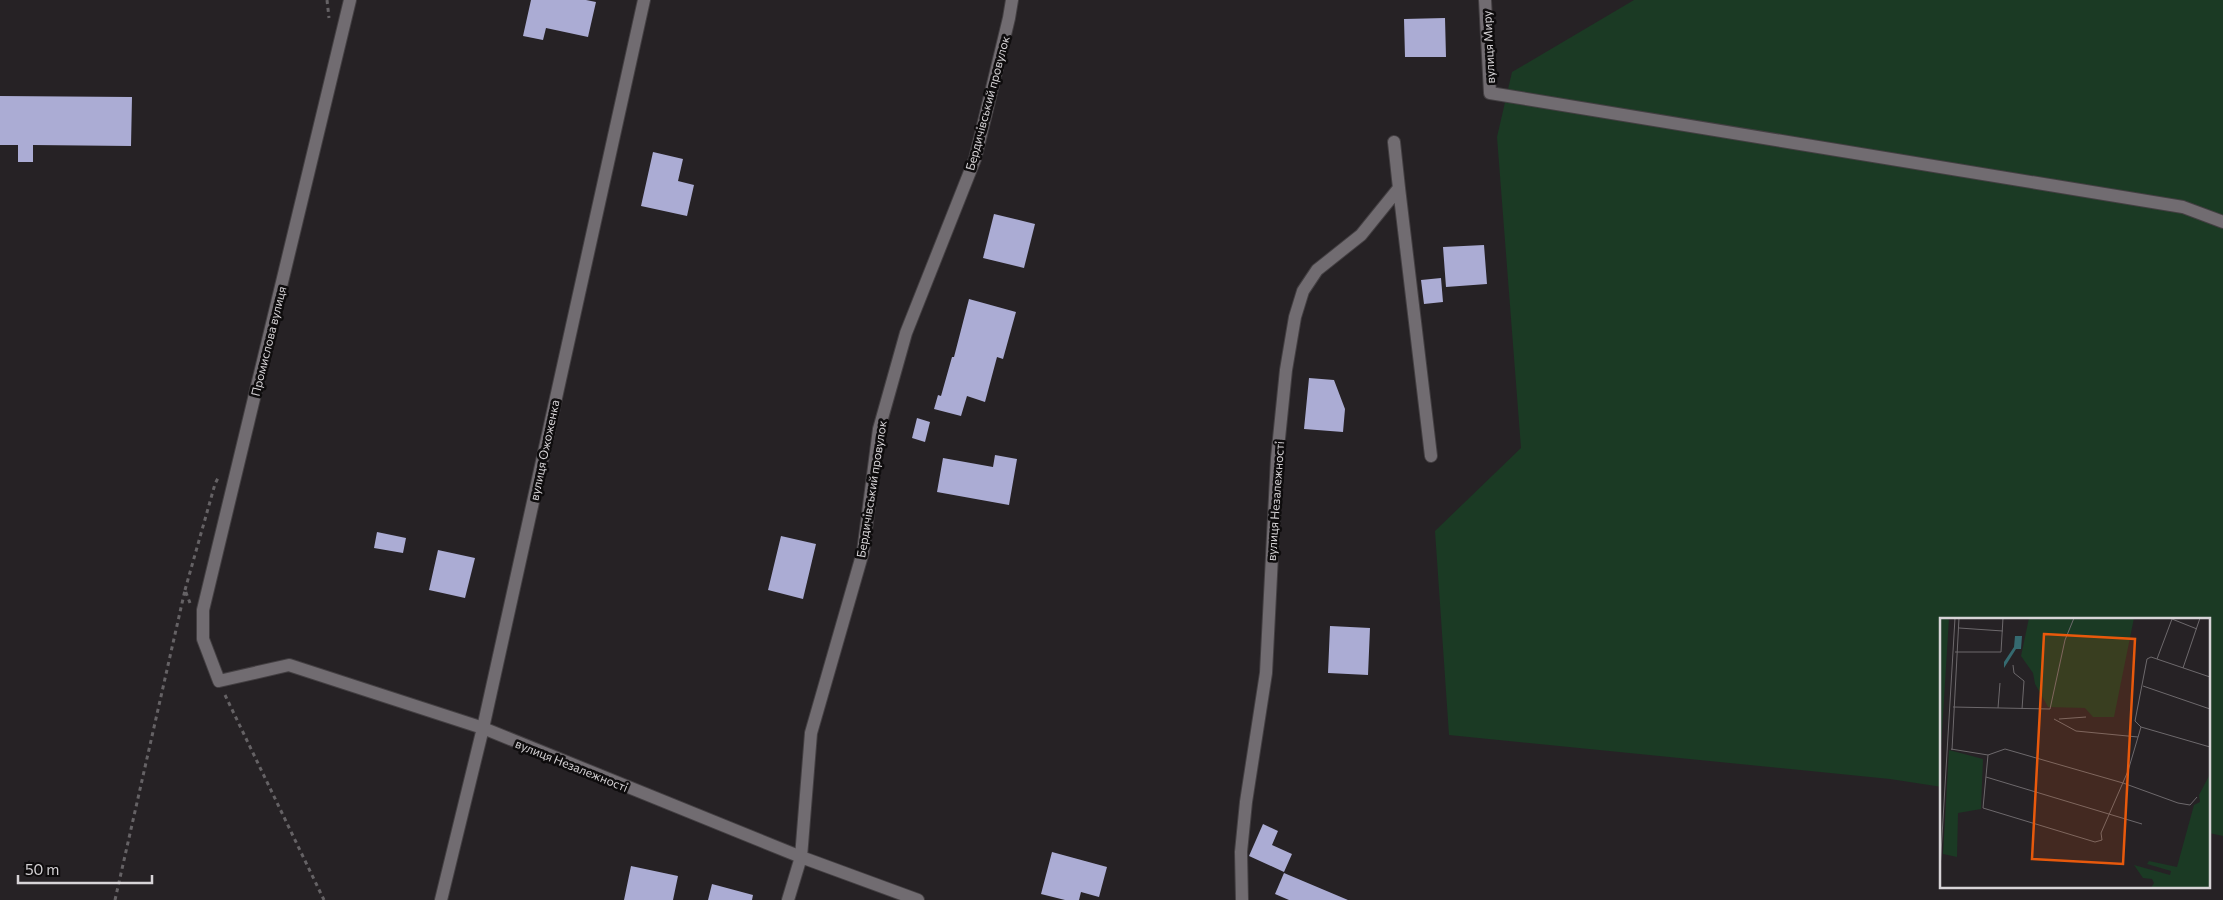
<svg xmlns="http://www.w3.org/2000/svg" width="2223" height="900" font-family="Commissioner,sans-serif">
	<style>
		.green { fill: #1b3a24 }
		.building { fill: #abacd4 }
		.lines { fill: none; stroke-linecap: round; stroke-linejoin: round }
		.minor-casing { stroke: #433f42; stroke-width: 14 }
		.path { stroke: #656265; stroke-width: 3; stroke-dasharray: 4 4; stroke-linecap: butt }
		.minor { stroke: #716c71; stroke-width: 12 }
		.labels { text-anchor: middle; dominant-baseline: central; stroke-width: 5; stroke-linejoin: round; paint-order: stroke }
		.street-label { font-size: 12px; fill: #d7d4d7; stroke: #0e0c0d }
		.inset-road { fill: none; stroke: #6d696c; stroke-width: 1 }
		.view { fill: #e8590c; fill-opacity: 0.15; stroke: #e8590c; stroke-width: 2.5 }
		.inset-edge { fill: none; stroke: #d7d4d7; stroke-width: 2.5 }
	</style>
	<rect width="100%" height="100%" fill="#262225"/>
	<path class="green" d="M1634,0H2223V836L2209,833V619H1942V787L1890,779L1449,735L1435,531L1521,448L1497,137L1512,72Z"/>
	<path class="building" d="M531,0H586L596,2L588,37L546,28L543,40L523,36Z
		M1445,18L1446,57H1405L1404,19Z
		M0,96L132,97L131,146L33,145V162H18V145H0Z
		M653,152L683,159L678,181L694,185L687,216L641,206Z
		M994,214L1035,224L1024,268L983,258Z
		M1484,245L1487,284L1446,287L1443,247Z
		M1441,278L1443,302L1424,304L1421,280Z
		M969,299L1016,312L1003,359L997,357L985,402L967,396L961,416L934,409L938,395L941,396L952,357H954Z
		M1309,378L1334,380L1345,409L1343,432L1304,429Z
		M917,418L930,422L925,442L912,438Z
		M995,455L1017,459L1009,505L937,492L943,458L993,467Z
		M377,532L406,538L403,553L374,548Z
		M781,536L816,544L803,599L768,590Z
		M438,550L475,558L465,598L429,590Z
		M1330,626L1370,628L1368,675L1328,673Z
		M1263,824L1278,831L1272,845L1292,854L1284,872L1249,856Z
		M1052,852L1107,867L1099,897L1081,892L1079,900H1065L1041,894Z
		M631,866L678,876L673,900H624Z
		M1284,873L1348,900H1289L1275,894Z
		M712,884L753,895L752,900H708Z"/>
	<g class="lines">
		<g class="minor-casing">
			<path id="minor" d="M350,0L203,610V639L219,681L289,665L483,728L801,857L918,900
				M1485,0L1490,93L2183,207L2223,222
				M1399,188L1431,456
				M441,900L483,728L644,0
				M788,900L801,857L811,733L863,552L879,429L906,333L975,159L1009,18L1012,0
				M1242,900L1241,852L1246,802L1266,673L1277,458L1286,370L1295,317L1303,291L1317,270L1361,235L1399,188L1394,142"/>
		</g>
		<path class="path" d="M327,0L329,18
			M185,590L215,484L218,478
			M225,695L324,900
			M115,900L185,590L190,603"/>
		<use href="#minor" class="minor"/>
	</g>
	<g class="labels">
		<g class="street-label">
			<text transform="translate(1488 47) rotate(-93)">вулиця Миру</text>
			<text transform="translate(987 103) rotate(-75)">Бердичівський провулок</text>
			<text transform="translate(268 341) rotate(-76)">Промислова вулиця</text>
			<text transform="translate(544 450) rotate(-78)">вулиця Ожоженка</text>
			<text transform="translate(871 489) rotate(-81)">Бердичівський провулок</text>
			<text transform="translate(1275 501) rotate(-86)">вулиця Незалежності</text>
			<text transform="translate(572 765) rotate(22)">вулиця Незалежності</text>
		</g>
	</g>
	<g transform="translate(1940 618)">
		<rect width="270" height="270" fill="#262225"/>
		<path d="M0,0H9L0,146ZM89,0H194L174,99H153L145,90L108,89L95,66L93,55L81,38ZM9,132L43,141L41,191L18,195L17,239L3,236ZM270,156V270H211L214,265L212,261L203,260L194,247L230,257L231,253L207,246L209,243L237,249L254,187L260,184L259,177Z" fill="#1b3a24"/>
		<path d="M75,18H82L81,31H76L64,50V44L74,29Z" fill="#356a70"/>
		<path class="inset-road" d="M232,1L257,11M19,10L63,13M15,34H61L63,0M217,41L232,1M73,47L74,55L84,63L82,91M243,50L260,0M203,68L270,91M13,89L110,91L125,22L134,0M58,90L60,65M114,101L136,113L198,119M119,101L146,99M201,109L270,129M11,131L48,137M12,132L19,0M48,137L43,190L155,224L162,222L161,215L188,153L201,109L195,103L207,41L211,39L270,59M48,137L65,131L183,165L238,185L250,187L257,179M46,159L202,206M0,252L15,0"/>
		<path class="view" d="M104,16L195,21L183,246L92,241Z"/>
		<rect width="270" height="270" class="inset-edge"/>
	</g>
	<path d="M18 875v8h134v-8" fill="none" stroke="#d7d4d7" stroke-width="2.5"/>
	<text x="25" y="875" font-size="15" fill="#d7d4d7" stroke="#0e0c0d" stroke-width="4" paint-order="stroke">50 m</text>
</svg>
